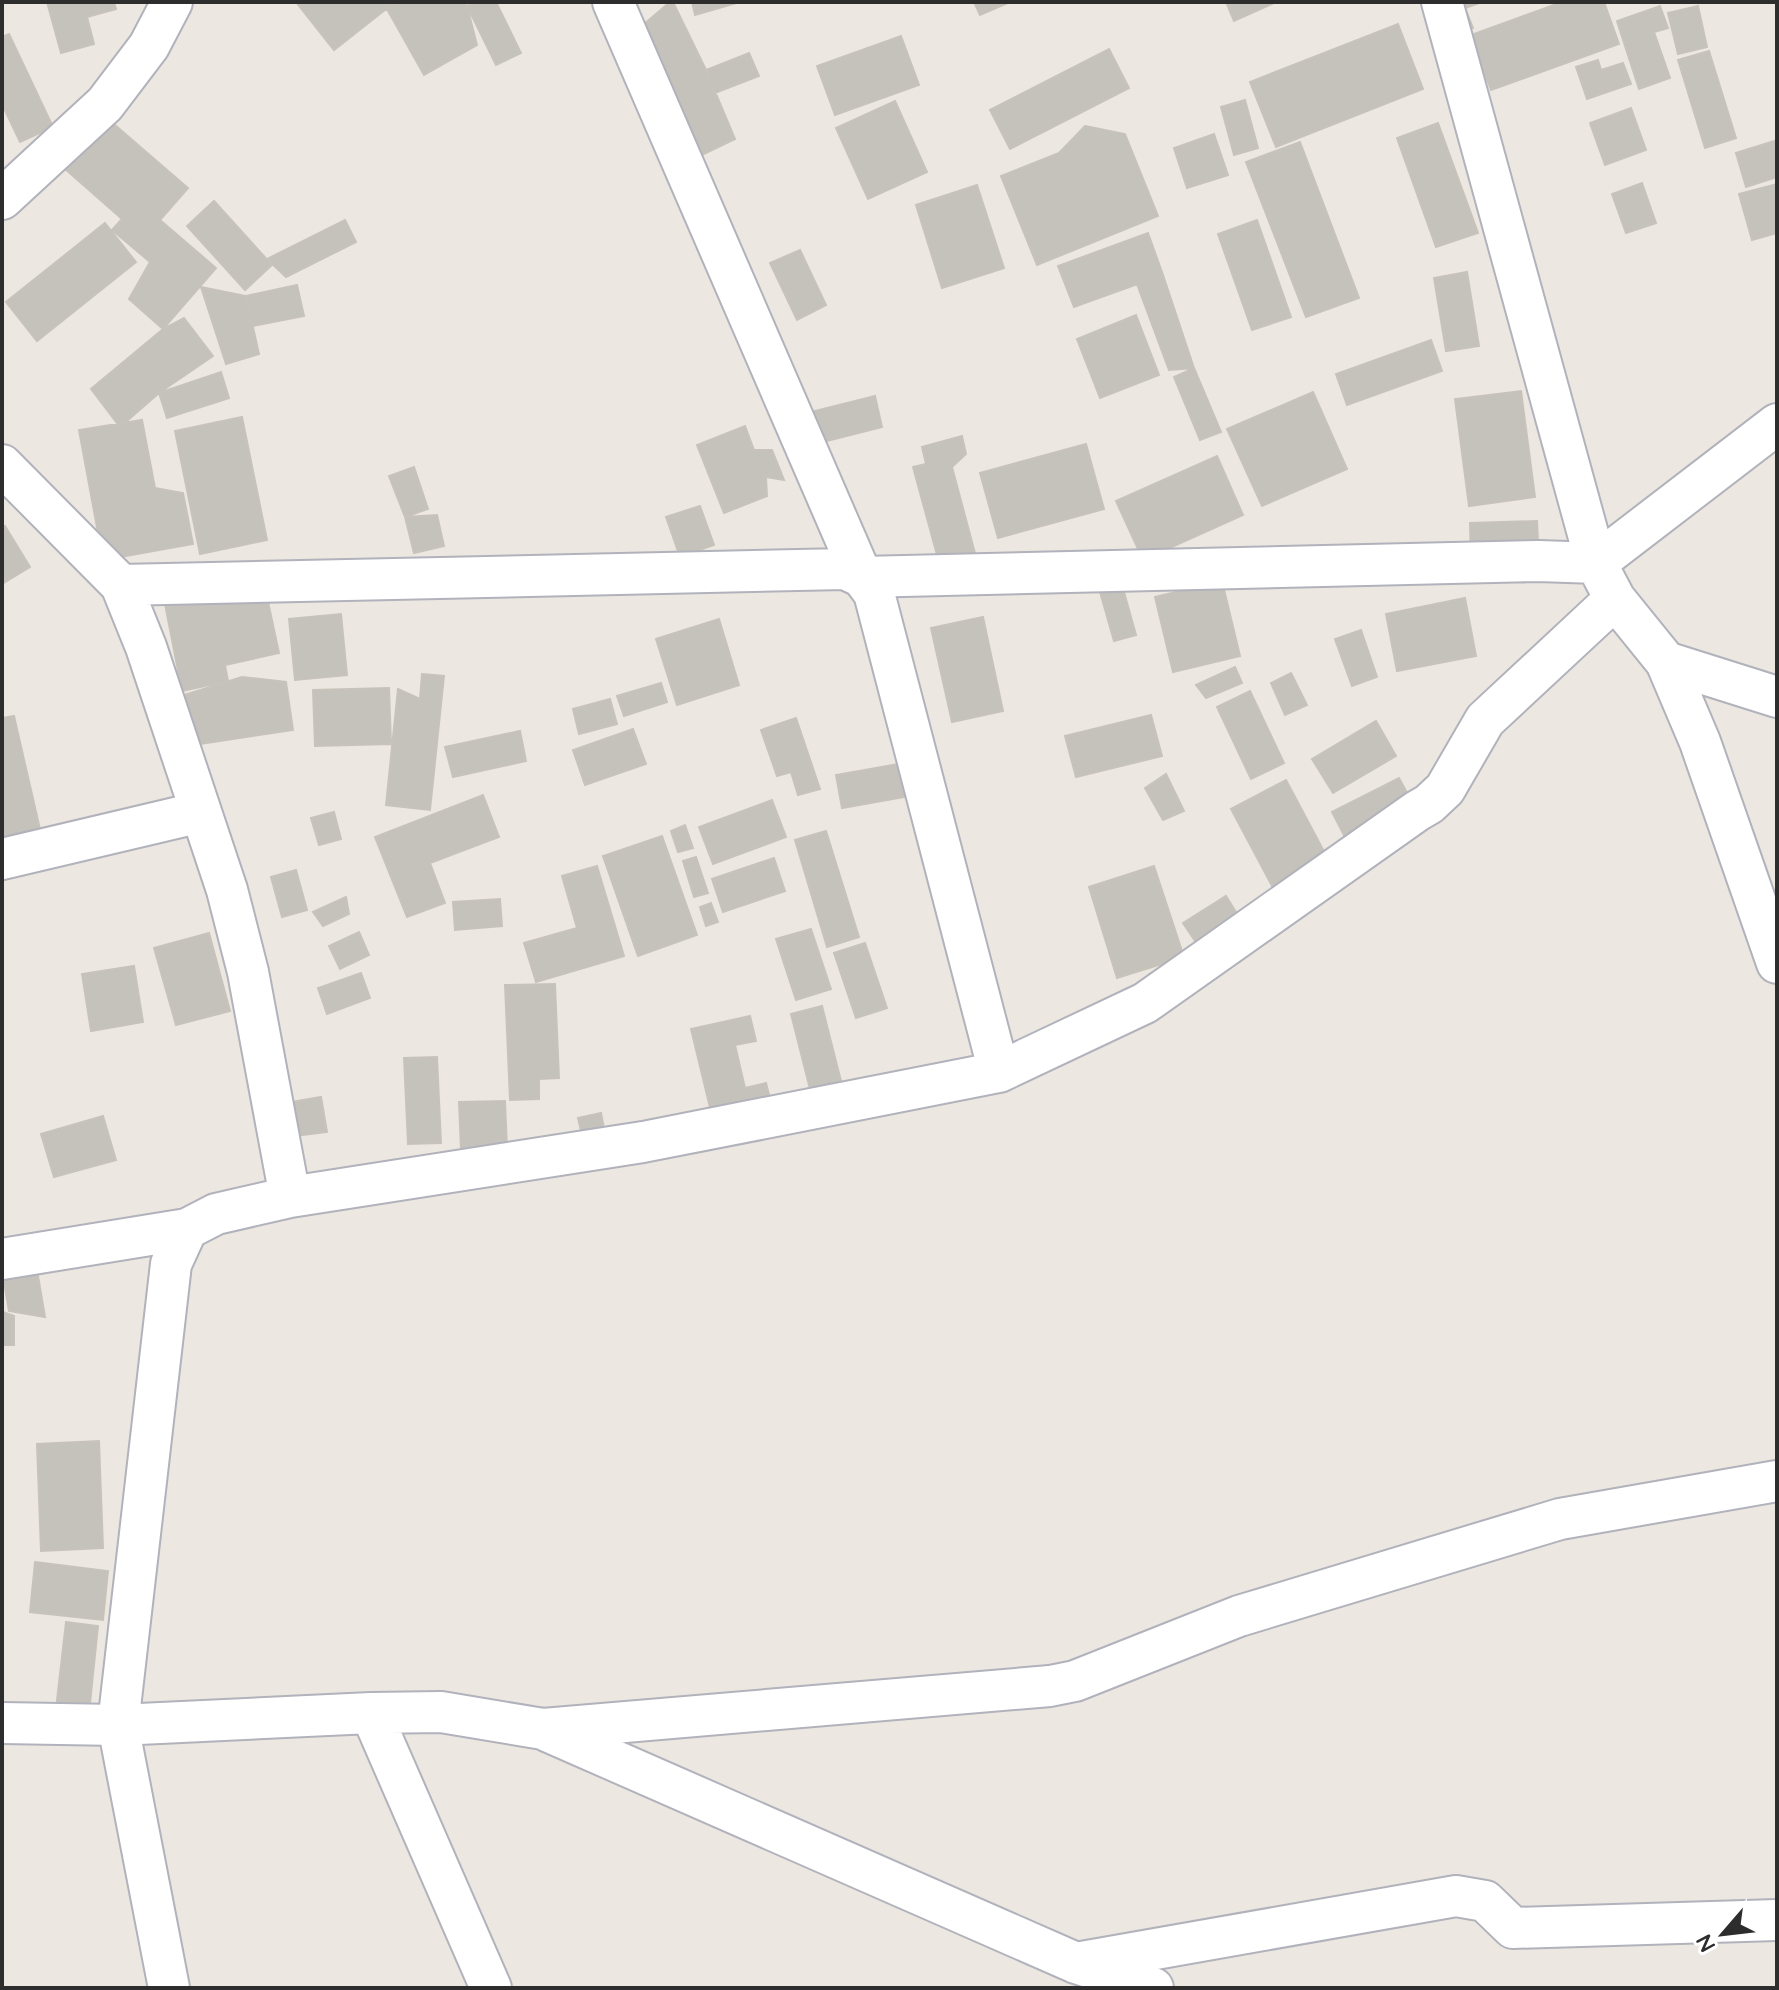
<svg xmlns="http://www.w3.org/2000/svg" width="1779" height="1990" font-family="Quicksand,sans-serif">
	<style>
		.building { fill: #c5c2bc; stroke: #c8c3ba; stroke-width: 2 }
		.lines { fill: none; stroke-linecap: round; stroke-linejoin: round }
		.minor-casing { stroke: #b1b2bb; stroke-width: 44 }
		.minor { stroke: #fff; stroke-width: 40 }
	</style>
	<rect width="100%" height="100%" fill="#ece8e1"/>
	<path class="building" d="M47,2H114L116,9L87,17L94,44L61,53Z
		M296,2H395L334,50Z
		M399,2H463L467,6L477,45L424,75L387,9Z
		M475,2H496L521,53L496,65L467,6Z
		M670,2H673L706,70L735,139L702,155L643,25Z
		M692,2H740L695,15Z
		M974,2H1010L980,15Z
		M1226,2H1273L1274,3L1234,21Z
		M1454,2H1482L1465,8L1473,28L1463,30Z
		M1562,2H1604L1619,44L1491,90L1471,35Z
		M1660,6L1668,28L1654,32L1670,78L1639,89L1617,21Z
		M1698,6L1707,47L1678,54L1668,13Z
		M1398,24L1423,89L1276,147L1250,82Z
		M9,34L53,127L20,142L2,104V37Z
		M901,36L919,85L835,115L817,66Z
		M1109,49L1129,88L1010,149L990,110Z
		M1709,51L1736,138L1705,148L1678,60Z
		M749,53L759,76L715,93L706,70Z
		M1598,60L1601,70L1623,63L1631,84L1587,99L1576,67Z
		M1245,100L1258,148L1234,155L1221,107Z
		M895,101L927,172L868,199L836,128Z
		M1631,108L1646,150L1605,165L1590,123Z
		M108,119L188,188L160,220L216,268L163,329L129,299L150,262L112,230L122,219L65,169Z
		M1438,123L1478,233L1436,247L1397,138Z
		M1085,126L1125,134L1158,216L1037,265L1001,176L1059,153Z
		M1214,134L1228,175L1187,188L1174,148Z
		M1777,140V177L1746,187L1736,153Z
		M1300,142L1359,298L1306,317L1246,162Z
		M1642,183L1656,223L1626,233L1612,194Z
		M1777,184V233L1752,240L1739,194Z
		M977,185L1004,268L942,288L916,205Z
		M214,201L272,265L245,290L187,226Z
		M345,220L356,242L286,277L267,259Z
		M1257,220L1291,317L1252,330L1218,234Z
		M105,223L136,262L37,341L6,302Z
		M1148,233L1163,275L1074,307L1058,266Z
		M800,250L826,305L797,320L770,263Z
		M1467,272L1479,346L1446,351L1434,278Z
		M1163,275L1194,368L1169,370L1137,284Z
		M297,285L304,316L253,326L246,296Z
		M201,287L246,296L259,354L226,364Z
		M1136,315L1159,375L1100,398L1077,339Z
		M184,318L213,356L159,393L120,427L91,389L163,329Z
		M1431,340L1442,371L1347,405L1336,374Z
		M1194,368L1221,432L1200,440L1174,377Z
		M221,372L229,398L167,418L159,393Z
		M1521,391L1535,497L1469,506L1455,399Z
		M1313,392L1347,469L1262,506L1227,429Z
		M875,396L882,427L807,446L799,415Z
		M242,417L267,540L200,554L175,431Z
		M142,420L155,488L183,493L193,544L103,560L79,430Z
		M745,426L754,450H772L784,480L766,477L767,496L724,513L697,445Z
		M962,436L966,454L952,467L976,557L940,566L913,467L926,464L922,447Z
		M1086,444L1104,509L998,538L980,473Z
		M1217,456L1243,515L1143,560L1116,501Z
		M414,467L428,509L405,517L389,476Z
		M700,506L714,545L680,557L666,517Z
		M437,515L444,546L414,553L405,517Z
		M1537,521L1539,561L1471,562L1470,523Z
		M5,526L30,567L2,584V528Z
		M1222,581L1240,656L1173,672L1155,597Z
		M264,583L279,653L225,665L228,681L182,691L165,604Z
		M1100,592H1124L1136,635L1114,641Z
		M1465,598L1476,656L1397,671L1386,614Z
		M341,614L347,675L295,680L289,619Z
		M983,617L1003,711L952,722L931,628Z
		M719,619L739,685L677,705L656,639Z
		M1361,630L1377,677L1352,686L1335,639Z
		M1235,667L1242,683L1206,698L1196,685Z
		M1291,673L1307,705L1285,715L1271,683Z
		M422,674L444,676L430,810L386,805L398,689L420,699Z
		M242,677L286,682L293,730L186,746L178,697Z
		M661,683L667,702L624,716L617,696Z
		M389,688L391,744L315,746L313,690Z
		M1250,691L1284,763L1251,779L1217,707Z
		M610,699L617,724L579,734L573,709Z
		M1151,715L1162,756L1076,777L1065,736Z
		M14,716L42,838L2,847V718Z
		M796,718L820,789L798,795L791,772L777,776L761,730Z
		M1376,721L1396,756L1333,793L1312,759Z
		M633,729L646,764L585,785L573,750Z
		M520,731L526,761L453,777L445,747Z
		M904,763L910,796L842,808L836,775Z
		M1166,774L1184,811L1163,820L1145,788Z
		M1399,778L1417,811L1349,845L1332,812Z
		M1286,780L1327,857L1272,886L1231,809Z
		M483,795L499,837L430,863L445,903L407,917L375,837Z
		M772,800L786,837L713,864L699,827Z
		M334,812L341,839L319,845L311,818Z
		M685,825L693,848L678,852L671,831Z
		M826,831L859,937L827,947L795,840Z
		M662,836L697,935L638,956L603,856Z
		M696,857L708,893L694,897L683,861Z
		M774,858L785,891L723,912L712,879Z
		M597,866L624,956L536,982L524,943L577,928L562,876Z
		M1154,866L1184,957L1117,978L1089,887Z
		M296,870L307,910L282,917L271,877Z
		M1226,896L1239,917L1197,944L1183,923Z
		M346,897L349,914L323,926L313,912Z
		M500,899L502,926L455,930L453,902Z
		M711,903L718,922L706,926L700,907Z
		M811,929L831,989L796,1000L776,939Z
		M359,932L369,955L340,969L329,946Z
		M209,933L230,1011L176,1025L154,948Z
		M865,943L887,1008L856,1018L834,953Z
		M134,966L143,1022L91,1031L82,974Z
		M361,973L370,998L327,1014L318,988Z
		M555,984L559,1078L539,1079V1099L510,1100L505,985Z
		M822,1006L841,1081L810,1089L791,1014Z
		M750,1016L756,1041L735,1045L745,1088L766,1083L772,1106L713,1120L691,1029Z
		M437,1057L441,1143L408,1144L404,1058Z
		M321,1097L327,1132L296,1136L291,1102Z
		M505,1101L507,1148L461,1150L459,1102Z
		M601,1113L606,1139L584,1144L578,1118Z
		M103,1116L116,1160L54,1177L41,1134Z
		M37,1270L45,1317L9,1311L3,1276Z
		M2,1305L3,1312L14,1316V1345H2Z
		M99,1441L103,1548L41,1551L37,1444Z
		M35,1562L108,1571L103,1620L30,1612Z
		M66,1622L98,1626L89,1713L56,1709Z"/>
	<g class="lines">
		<g class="minor-casing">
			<path id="minor" d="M613,2L862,577L874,593L999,1072
				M1442,2L1596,563L1615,599L1666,662L1700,742L1777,963
				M2,199L105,104L149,46L172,2
				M2,465L121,585L146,647L227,890L248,972L290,1197
				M121,585L845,569L862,577L1539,561L1596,563L1777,424
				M1666,662L1777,697
				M2,859L201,812
				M2,1259L187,1229L216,1214L290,1197L643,1142L999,1072L1145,1003L1417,811L1429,804L1445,789L1485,720L1615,599
				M371,1713L491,1988
				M2,1723L118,1725L371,1713L441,1712L543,1729L1050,1686L1075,1681L1239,1616L1560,1519L1777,1481
				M547,1731L1076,1963L1153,1988
				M1076,1963L1456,1896L1485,1901L1513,1928L1777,1920
				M169,1988L118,1725L171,1264L187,1229"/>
		</g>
		<use href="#minor" class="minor"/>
	</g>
	<rect width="1779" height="1990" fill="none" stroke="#2d2d2d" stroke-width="8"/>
	<g transform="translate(1723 1934) rotate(242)" stroke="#ffffff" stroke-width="6" paint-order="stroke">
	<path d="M0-6L14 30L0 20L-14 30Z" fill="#2d2d2d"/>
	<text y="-12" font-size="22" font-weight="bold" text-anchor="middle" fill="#2d2d2d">N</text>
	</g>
</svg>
